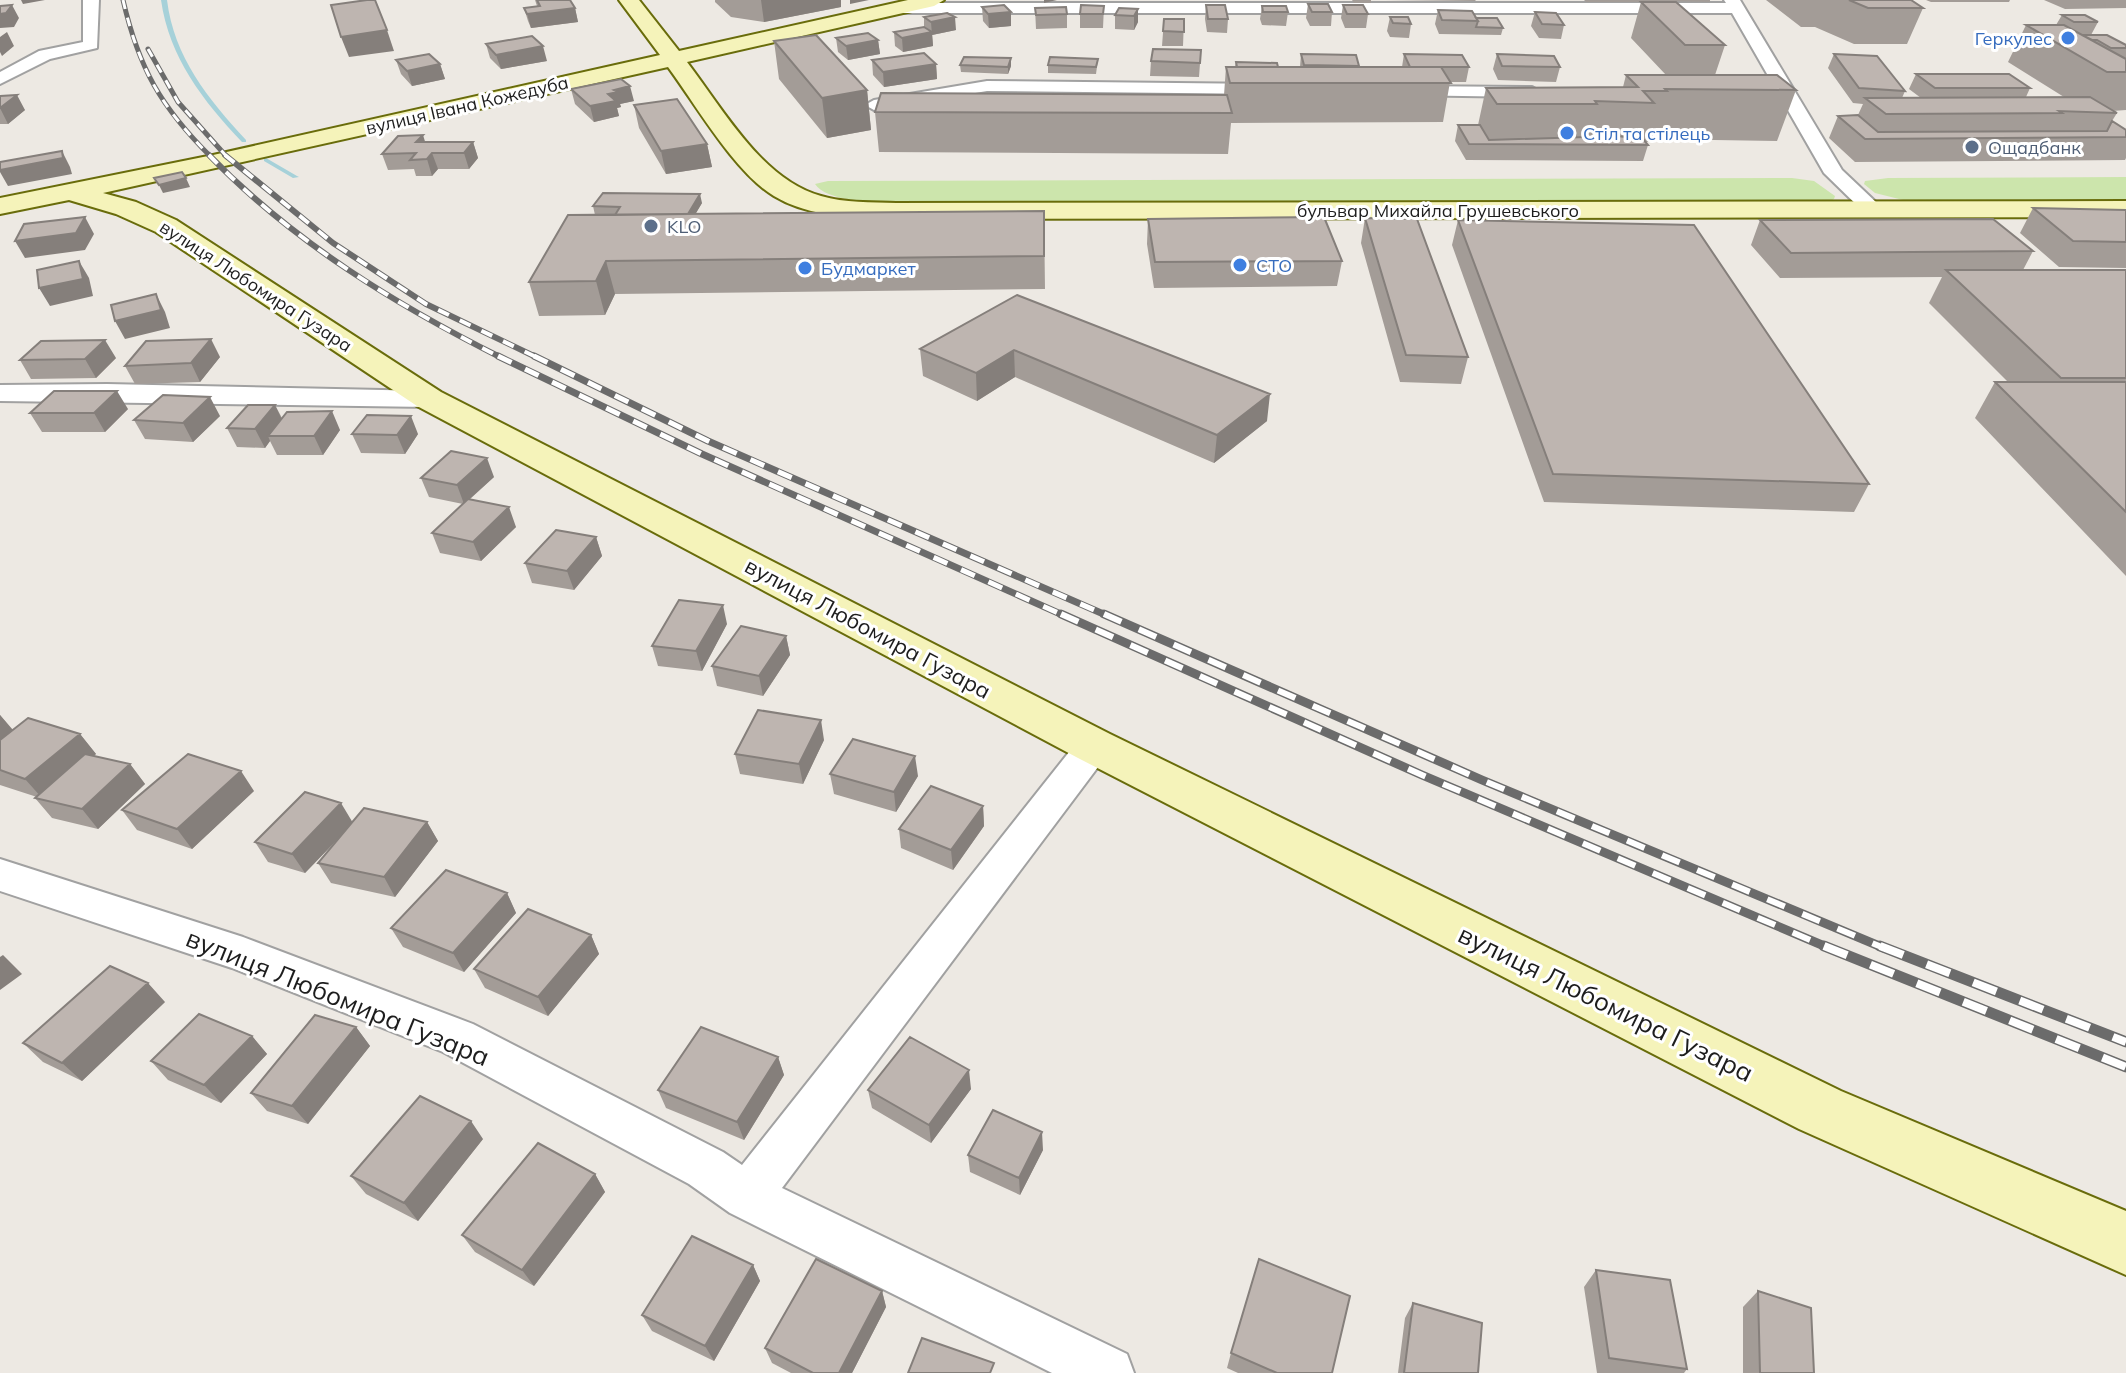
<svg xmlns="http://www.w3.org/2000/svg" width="2126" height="1373" font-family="Mulish,sans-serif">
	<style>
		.grass { fill: #cce5ac }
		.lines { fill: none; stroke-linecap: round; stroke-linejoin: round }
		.stream { fill: #a6d1d9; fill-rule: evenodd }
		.street-casing { stroke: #a1a1a1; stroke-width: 4 }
		.secondary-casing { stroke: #696c0b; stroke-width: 4 }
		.street { fill: #fff; fill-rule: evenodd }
		.secondary { fill: #f5f3ba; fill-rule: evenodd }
		.rail-far4-casing { stroke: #6b6b6b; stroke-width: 5 }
		.rail-far3-casing { stroke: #6b6b6b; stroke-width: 6 }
		.rail-far2-casing { stroke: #6b6b6b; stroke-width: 7 }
		.rail-far1-casing { stroke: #6b6b6b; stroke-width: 9 }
		.rail-casing { stroke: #6b6b6b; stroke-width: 11 }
		.rail-far4 { stroke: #fff; stroke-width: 3; stroke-dasharray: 9; stroke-linecap: butt }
		.rail-far3 { stroke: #fff; stroke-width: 4; stroke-dasharray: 12; stroke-linecap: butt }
		.rail-far2 { stroke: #fff; stroke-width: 5; stroke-dasharray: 15; stroke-linecap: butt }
		.rail-far1 { stroke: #fff; stroke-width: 6; stroke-dasharray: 19; stroke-linecap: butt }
		.rail { stroke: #fff; stroke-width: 8; stroke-dasharray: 25; stroke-linecap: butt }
		.wall { fill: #a39c97 }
		.shaded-wall { fill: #857f7b }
		.building { fill: #beb5b0; stroke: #857f7b; stroke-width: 2 }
		.shop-dot { fill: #3f7fe0; stroke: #fff; stroke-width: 3 }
		.service-dot { fill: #5c6f8a; stroke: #fff; stroke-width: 3 }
		.labels { text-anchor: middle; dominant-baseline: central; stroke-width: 6; stroke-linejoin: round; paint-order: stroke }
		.far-shop-label { font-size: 18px; fill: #366cbe; stroke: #fff; text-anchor: start }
		.far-street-label { font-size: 18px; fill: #1d1d1d; stroke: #fff }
		.far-service-label { font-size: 18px; fill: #4e5e75; stroke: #fff; text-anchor: start }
		.street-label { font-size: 22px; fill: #1d1d1d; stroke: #fff }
		.near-street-label { font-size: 26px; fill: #1d1d1d; stroke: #fff }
	</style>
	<rect width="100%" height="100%" fill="#ede9e3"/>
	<path class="grass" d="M2126,177V201H1907L1875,193L1864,184L1865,181L1888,178Z
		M1792,178L1814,181L1835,196L1834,199L1829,202L928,203C903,203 829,206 815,184L828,181Z"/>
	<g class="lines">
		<path class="stream" d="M161,0H167C174,57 208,99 246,140V142H242C203,101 169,57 161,0Z
			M266,158L297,176L299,177L293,178L264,161V159Z"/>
		<g class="street-casing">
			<path id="street" d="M83,0H99L97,48L50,59L0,84V72L39,51L83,42Z
				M1724,0H1740L1842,170L1879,205L1882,209L1879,213H1865L1824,173L1732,13H898L890,8L898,3H1726Z
				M987,81L1268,84L1277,89L1268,94L987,91L874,110L865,105L874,100Z
				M1405,86L1532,87L1541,92L1532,97L1399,95L1396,91L1399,87Z
				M107,384L429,391L438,393L442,399L438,405L429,407L0,401V385Z
				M1094,733L1107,737L1112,746L1107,755L782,1188L1127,1354L1134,1373H1052L730,1213L689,1184L443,1052L232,968L0,891V859L243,937L473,1024L723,1152L742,1165L1081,737Z"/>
		</g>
		<g class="secondary-casing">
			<path id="secondary" d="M619,0H639L679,51L908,0H944L934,6L687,62C723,109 762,180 821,196C845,203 871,202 896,203L2126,201V217L896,219C856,217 810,218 774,196C735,173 696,105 668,67L103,193L136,202L176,220L441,392L1110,734L1841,1091L2126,1211V1275L1799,1129L1078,758L417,406L156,232L116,214L69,200L0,214V198L213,155L660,55Z"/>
		</g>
		<use href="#street" class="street"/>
		<use href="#secondary" class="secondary"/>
		<g class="rail-far4-casing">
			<path id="rail-far4" d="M123,0C139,69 161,107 211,157
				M148,49L178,102L227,157"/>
		</g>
		<g class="rail-far3-casing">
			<path id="rail-far3" d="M209,155C292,241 396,305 502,358
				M225,155L333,243L426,304L538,358"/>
		</g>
		<g class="rail-far2-casing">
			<path id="rail-far2" d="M498,356L702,454L1065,616
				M534,356L708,441L1108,616"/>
		</g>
		<g class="rail-far1-casing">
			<path id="rail-far1" d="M1061,614L1422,775L1829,948
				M1104,614L1482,780L1884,948"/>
		</g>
		<g class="rail-casing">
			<path id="rail" d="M1824,946L2126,1067
				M1880,946L2126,1042"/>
		</g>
		<use href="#rail-far4" class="rail-far4"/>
		<use href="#rail-far3" class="rail-far3"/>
		<use href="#rail-far2" class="rail-far2"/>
		<use href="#rail-far1" class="rail-far1"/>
		<use href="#rail" class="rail"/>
	</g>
	<path class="wall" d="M535,0H570L575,8L578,22L531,28L528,21L524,8L537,6Z
		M715,0H841V7L764,22L731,17L715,2Z
		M1352,0H1371V3H1354Z
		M1385,0H1476L1475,1Z
		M1584,0H1710V2L1666,1L1725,45L1715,75L1796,90L1777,141L1652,139L1651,142H1645L1648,145L1643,161L1466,160L1455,141L1458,125H1478L1486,88L1623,87L1626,75H1666L1631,38L1641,2H1586Z
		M1766,0H1911L1923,8L1907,44H1854L1815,27H1801Z
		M1926,0H2126V8L2065,9L2044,0H2010L2009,2H1931Z
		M1308,4L1332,12L1331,26H1310L1306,18Z
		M1206,5L1228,19L1227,33L1207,32L1205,19Z
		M1343,5L1368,14L1366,28H1345L1341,18Z
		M1104,6L1103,28H1080V14Z
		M1262,6L1288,12L1286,26L1262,25L1260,19Z
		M982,7L1011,26L989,28L983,21Z
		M1035,8L1067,14V28L1036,29Z
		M1138,9V22L1134,30L1115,29V15Z
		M1438,10L1476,18L1503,28L1501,35L1439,34L1435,24Z
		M1535,12L1564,25L1561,39L1539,38L1531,26Z
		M2062,15L2098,22L2091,35L2126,45V110L2112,111L2117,113L2112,121L2126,130V158L2125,160L1855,162L1829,138L1838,116L1858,115L1863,104L1853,103L1828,68L1834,54L1905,91L1902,98H1921L1909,89L1916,74L2030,88L2026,97H2064L2008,62L2026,25H2056Z
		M924,17L956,30L932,35L933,46L903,52L895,46L894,32L924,27Z
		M1390,17L1411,24L1409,38L1390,37L1387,31Z
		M1164,19H1184L1183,46H1162Z
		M836,38L878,40L880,54L848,60L838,52Z
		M774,41L867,90L871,130L827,138L779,79Z
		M486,44L547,61L501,69L490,58Z
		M1201,50L1199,77L1150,76L1151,61Z
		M1301,54L1359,66V67H1402L1404,54L1469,67L1466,82H1450L1443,122L1231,123L1228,154L879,152L875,112L1224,95L1226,67H1235L1236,62L1278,67H1300Z
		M1497,54L1560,67L1556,82L1498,80L1493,69Z
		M1098,59L1096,74L1048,73V65Z
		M396,60L440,64L445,79L412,86L401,74Z
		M872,60L936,64L937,79L884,87L873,75Z
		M960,65L1011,66L1008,74L961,72Z
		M571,89L634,101L620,104L621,107L617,108L619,116L594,122L575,104Z
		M0,96L25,110L8,124H0Z
		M634,105L707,144L712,167L666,174L639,128Z
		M425,142H473L478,158L469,169H438L432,176H416L414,169L388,170L382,154Z
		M702,203L695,214L1044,211L1045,289L615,294L605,315L539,316L529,282L595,215L593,206Z
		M2033,208L2126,210V268L2059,267L2020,233Z
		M1365,218L1468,357L1461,384L1400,382L1361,243Z
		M1148,219L1342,261L1337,286L1154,288L1147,244Z
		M1458,220L1869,484L1854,512L1544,502L1452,245Z
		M1760,220L2033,251L2023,270H2126V576L1975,418L1995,382H2008L1929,303L1942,277L1780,278L1751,245Z
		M1017,295L1267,421L1214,463L1015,377L977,401L923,376L920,349Z
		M220,357L200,382L135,384L125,366Z
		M116,358L96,378L31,379L20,360Z
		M275,405L282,418L340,430L323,455H277L270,441L265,448L237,447L227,428Z
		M128,409L105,432H42L30,413Z
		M220,416L193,442L145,439L134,420Z
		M352,434H418L405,454L361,453Z
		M494,477L469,500L516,527L481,561L440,553L432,533L463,504L429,497L421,478Z
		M596,537L602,556L574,590L532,583L525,563Z
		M727,624L702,671L658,666L652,646Z
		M786,636L790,655L763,696L717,686L712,666Z
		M0,715L13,730L80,734L96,754L93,756L130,764L145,784L98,829L52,818L35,798L37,797L0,785Z
		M824,740L803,784L740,774L735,754Z
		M830,774L918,776L896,812L834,794Z
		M254,791L192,849L137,830L122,810Z
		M983,806L984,826L953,870L901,848L899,829Z
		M353,822H427L438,841L395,897L331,883L318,863L340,837L305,873L268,862L255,842Z
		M507,893L516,913L464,972L403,947L391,928Z
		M591,935L599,954L548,1016L485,988L474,969Z
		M165,1002L82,1081L43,1062L23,1043Z
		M356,1027L370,1046L308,1124L267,1111L251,1093Z
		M252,1036L267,1054L221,1103L168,1080L151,1061Z
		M778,1057L784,1075L744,1140L666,1108L658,1090Z
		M971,1089L931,1143L872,1108L868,1090Z
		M483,1139L418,1221L366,1194L351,1176Z
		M1043,1150L1020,1195L970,1172L968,1155Z
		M595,1174L605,1192L534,1286L475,1252L462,1235Z
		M753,1265L760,1281L714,1361L652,1331L642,1315Z
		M1596,1270L1687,1369L1684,1373H1597L1584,1287Z
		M882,1291L886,1307L852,1373H791L772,1363L765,1348Z
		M1758,1291L1814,1373H1743V1307Z
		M1413,1303L1478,1373H1398L1405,1318Z
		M1231,1353L1332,1373H1238L1227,1368Z"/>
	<path class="shaded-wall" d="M21,0H45L23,4Z
		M761,0H841V7L764,22Z
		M850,0H869L850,4Z
		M1044,0H1057L1044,3Z
		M12,5L19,18L14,27L0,28V14Z
		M575,8L578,22L531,28L527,14Z
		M1138,9V22L1134,30V16Z
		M1011,12V26L989,28L988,14Z
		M955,17L956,30L932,35L931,22Z
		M387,30L394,51L349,57L341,37Z
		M7,32L14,46L2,56L0,52V37Z
		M932,32L933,46L903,52L902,38Z
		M878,40L880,54L848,60L846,46Z
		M543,46L547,61L501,69L496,55Z
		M1011,58V66L1008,74V67Z
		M440,64L445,79L412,86L407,71Z
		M936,64L937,79L884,87L883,72Z
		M630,86L634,101L620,104L621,107L617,108L619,116L594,122L590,106L614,90Z
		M867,90L871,130L827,138L822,98Z
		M17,95L25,110L8,124L0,108Z
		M423,135L428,151L416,142Z
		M473,142L478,158L469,169L464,153Z
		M707,144L712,167L666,174L661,151Z
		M62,151L70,167L72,174L8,186L0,172V170Z
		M432,153L438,169L432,176L427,159Z
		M186,178L190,187L163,193L159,185Z
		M700,194L702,203L685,232L683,223Z
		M85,217L94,234L85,250L25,258L15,241Z
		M79,261L89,278L93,296L50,306L39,288Z
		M606,261L615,294L605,315L596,281Z
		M156,294L165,312L170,328L125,339L115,321Z
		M211,339L220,357L200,382L191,363Z
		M105,340L116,358L96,378L85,359Z
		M1014,350L1015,377L977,401L976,373Z
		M117,391L128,409L105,432L94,413Z
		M1270,394L1267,421L1214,463L1217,435Z
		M210,397L220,416L193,442L183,423Z
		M275,405L284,424L268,436L270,441L265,448L255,429Z
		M332,411L340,430L323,455L314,436Z
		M411,416L418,434L405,454L397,435Z
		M487,458L494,477L464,504L457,485Z
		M509,507L516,527L481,561L473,542Z
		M596,537L602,556L574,590L567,571Z
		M723,605L727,624L702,671L696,651Z
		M786,636L790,655L763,696L759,676Z
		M0,715L16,734L0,745Z
		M821,720L824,740L803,784L799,764Z
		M80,734L96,754L42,798L25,779Z
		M915,756L918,776L896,812L894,792Z
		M130,764L145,784L98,829L82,809Z
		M241,771L254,791L192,849L177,829Z
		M341,803L353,823L305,873L292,854Z
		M983,806L984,826L953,870L951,850Z
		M427,822L438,841L395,897L384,877Z
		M507,893L516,913L464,972L453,953Z
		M591,935L599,954L548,1016L538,997Z
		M3,955L22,974L0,990V957Z
		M148,983L165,1002L82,1081L62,1063Z
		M356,1027L370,1046L308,1124L292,1106Z
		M252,1036L267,1054L221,1103L204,1085Z
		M778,1057L784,1075L744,1140L737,1122Z
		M969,1070L971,1089L931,1143L929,1125Z
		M471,1121L483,1139L418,1221L404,1203Z
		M1042,1132L1043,1150L1020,1195L1019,1178Z
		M595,1174L605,1192L534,1286L522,1270Z
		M753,1265L760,1281L714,1361L705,1346Z
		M882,1291L886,1307L852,1373H839Z"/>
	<path class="building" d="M367,0H375L387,30L341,37L331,5Z
		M537,0H570L575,8L527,14L524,8L540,6Z
		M1849,0H1911L1923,8H1868Z
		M1641,2H1676L1725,45H1685Z
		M1308,4H1328L1332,12H1312Z
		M12,5L6,13L0,14V6Z
		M1004,5L1011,12L988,14L982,7Z
		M1081,5L1104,6L1103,14H1080Z
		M1206,5H1225L1228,19H1208Z
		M1343,5H1363L1368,14H1347Z
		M1262,6H1286L1288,12H1263Z
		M1066,7L1067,14L1036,15L1035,8Z
		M1119,8L1138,9L1134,16L1115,15Z
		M1438,10L1472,11L1478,21L1442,20Z
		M1535,12L1556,13L1564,25L1542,24Z
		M947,13L955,17L931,22L924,17Z
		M2062,15H2085L2098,22H2074Z
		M1390,17H1408L1411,24L1393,23Z
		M1476,18H1497L1503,28L1476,27L1478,21Z
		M1164,19H1184V32L1163,31Z
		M2026,25H2064L2126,59V72H2107Z
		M924,27L932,32L902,38L894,32Z
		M868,33L878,40L846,46L836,38Z
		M816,35L867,90L822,98L774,41Z
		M2082,35H2107L2126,45V48H2111L2097,40H2092Z
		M532,36L543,46L496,55L486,44Z
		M1153,49L1201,50L1200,63L1151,61Z
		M924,53L936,64L883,72L872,60Z
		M429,54L440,64L407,71L396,60Z
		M1301,54L1356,55L1359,66L1304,65Z
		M1404,54L1462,55L1469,67H1410Z
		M1497,54L1554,56L1560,67L1502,66Z
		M1834,54L1877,56L1905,91L1859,88Z
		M964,57L1011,58L1008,67L960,65Z
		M1050,57L1098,59L1096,67L1048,65Z
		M1236,62L1277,63L1278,67H1237Z
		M1226,67H1441L1451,83H1230Z
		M1916,74H2009L2030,88H1935Z
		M1626,75H1777L1796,90L1665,89L1667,91H1643L1654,103L1595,101L1597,104H1497L1486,88L1638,87Z
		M621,79L630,86L614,90L618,92L608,94L616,101L590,106L571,89Z
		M881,93L1227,95L1232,113L875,112Z
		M17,95L0,108V96Z
		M2090,97L2117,113L2059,111L2062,113L1886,114L1865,98Z
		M677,99L707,144L661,151L634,105Z
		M1858,115L1878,132L2107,131L2112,121L2126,130V137L1865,139L1838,116Z
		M1458,125H1480L1489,140L1617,136L1643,139L1648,145L1469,144Z
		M423,135L416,142H473L464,153H432L427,159L410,160L416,153L382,154L398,136Z
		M62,151L63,158L0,170V162Z
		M182,172L186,178L159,185L154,178Z
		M603,193L700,194L688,214L615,215L620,207L593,206Z
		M2033,208L2126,210V242L2073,241Z
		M1044,211V256L606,261L596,281L529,282L568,215Z
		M85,217L76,233L15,241L24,224Z
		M1324,217L1342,261L1155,262L1148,219Z
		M1365,218L1417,219L1468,357L1406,355Z
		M1993,219L2033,251L1791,253L1760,220Z
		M1458,220L1694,225L1869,484L1553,474Z
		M79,261L83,279L39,288L37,270Z
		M1946,270H2126V378H2061Z
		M156,294L161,310L115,321L111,305Z
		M1017,295L1270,394L1217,435L1014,350L976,373L920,349Z
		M211,339L191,363L125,366L146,341Z
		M105,340L85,359L20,360L41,341Z
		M1995,382H2126V512Z
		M54,391H117L94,413H30Z
		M163,395L210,397L183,423L134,420Z
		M248,405H275L255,429L227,428Z
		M332,411L314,436H268L287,412Z
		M367,415L411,416L397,435L352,434Z
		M451,451L487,458L457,485L421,478Z
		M468,499L509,507L473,542L432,533Z
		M556,530L596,537L567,571L525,563Z
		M679,600L723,605L696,651L652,646Z
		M741,626L786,636L759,676L712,666Z
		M758,710L821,720L799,764L735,754Z
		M28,718L80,734L25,779L0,770V740Z
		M853,739L915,756L894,792L830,774Z
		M85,754L130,764L82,809L35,798Z
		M188,754L241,771L177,829L122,810Z
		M931,786L983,806L951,850L899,829Z
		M305,792L341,803L292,854L255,842Z
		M364,808L427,822L384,877L318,863Z
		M446,870L507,893L453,953L391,928Z
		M528,909L591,935L538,997L474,969Z
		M110,966L148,983L62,1063L23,1043Z
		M199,1014L252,1036L204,1085L151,1061Z
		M315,1015L356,1027L292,1106L251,1093Z
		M701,1027L778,1057L737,1122L658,1090Z
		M910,1037L969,1070L929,1125L868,1090Z
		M420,1096L471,1121L404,1203L351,1176Z
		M993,1110L1042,1132L1019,1178L968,1155Z
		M538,1143L595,1174L522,1270L462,1235Z
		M692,1236L753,1265L705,1346L642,1315Z
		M816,1259L882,1291L839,1373H813L765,1348Z
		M1259,1259L1350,1296L1332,1373H1277L1231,1353Z
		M1596,1270L1670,1280L1687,1369L1609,1358Z
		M1758,1291L1811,1308L1814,1373H1760Z
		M1413,1303L1482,1323L1478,1373H1404Z
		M922,1338L994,1363L990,1373H908Z"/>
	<g class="shop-dot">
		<circle cx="2068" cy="38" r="8"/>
		<circle cx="1567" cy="133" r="8"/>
		<circle cx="1240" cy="265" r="8"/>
		<circle cx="805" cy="268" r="8"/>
	</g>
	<g class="service-dot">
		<circle cx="1972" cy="147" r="8"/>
		<circle cx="651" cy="226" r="8"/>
	</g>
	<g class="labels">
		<g class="far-shop-label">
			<text x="2052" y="38" text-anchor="end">Геркулес</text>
			<text x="1583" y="133">Стіл та стілець</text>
			<text x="1256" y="265">СТО</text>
			<text x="821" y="268">Будмаркет</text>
		</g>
		<g class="far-street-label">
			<text transform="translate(467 105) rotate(-13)">вулиця Івана Кожедуба</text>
			<text x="1438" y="210">бульвар Михайла Грушевського</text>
			<text transform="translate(256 286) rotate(33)">вулиця Любомира Гузара</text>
		</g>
		<g class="far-service-label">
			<text x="1988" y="147">Ощадбанк</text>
			<text x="667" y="226">KLO</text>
		</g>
		<g class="street-label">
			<text transform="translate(868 628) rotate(28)">вулиця Любомира Гузара</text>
		</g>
		<g class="near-street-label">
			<text transform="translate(338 997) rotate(22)">вулиця Любомира Гузара</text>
			<text transform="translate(1606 1003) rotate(26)">вулиця Любомира Гузара</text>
		</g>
	</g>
</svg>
